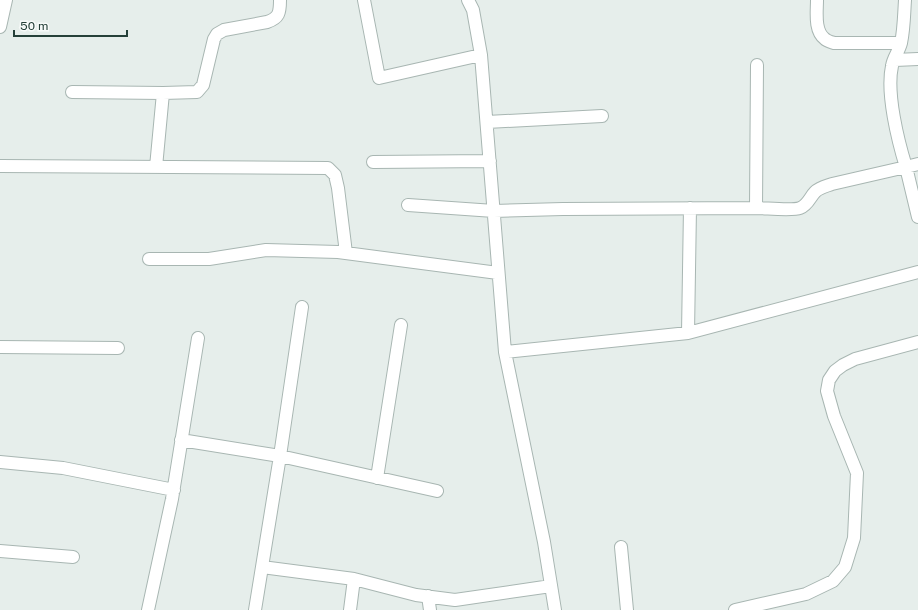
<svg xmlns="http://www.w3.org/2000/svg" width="918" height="610" font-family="'Public Sans',sans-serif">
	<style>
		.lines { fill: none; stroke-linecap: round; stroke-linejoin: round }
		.minor-casing { stroke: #a8b6b2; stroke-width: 14 }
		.minor { stroke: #fff; stroke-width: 12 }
	</style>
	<rect width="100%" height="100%" fill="#e6eeeb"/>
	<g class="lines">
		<g class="minor-casing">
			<path id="minor" d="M364,0L379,78L481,55
				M468,0L473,10L481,55L505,352L544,542L555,610
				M817,0C817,12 814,31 825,39C827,41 831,42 834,43H901
				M0,27L6,0
				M895,60L918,59
				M757,65L756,208C766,208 792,211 800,208C808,205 810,197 815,192C820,187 827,186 832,184L906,167C898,141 886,93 892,66C893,58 899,51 901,43C904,29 904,15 905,0
				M72,92L163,93L197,92L203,85L214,39L217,34L224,30L267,22C279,18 280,13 280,0
				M487,122L602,116
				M373,162L490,161
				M918,164L906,167L918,217
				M0,166L328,168L335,175L338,188L346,253
				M156,167L163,93
				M408,205L494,211L563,209L756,208
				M149,259H209L266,250L338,252L498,273
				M688,333L690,208
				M0,347L118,348
				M505,352L688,333L918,272
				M181,440L280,456L437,491
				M0,462L63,468L174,490
				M377,478L401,325
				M621,547L627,610
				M0,551L73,557
				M262,567L354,579L416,595L455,600L551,586
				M428,596L430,610
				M148,610L172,499L198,338
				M255,610L280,456L302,307
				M350,610L354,579
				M735,610L806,594L833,581L845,567L854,538L857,473L834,416L827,391L829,380L835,371L843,365L855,359L918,342"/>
		</g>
		<use href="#minor" class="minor"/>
	</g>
	<path d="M14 30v6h113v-6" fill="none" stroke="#254039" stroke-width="2"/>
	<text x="20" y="30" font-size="12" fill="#254039" stroke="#f7faf9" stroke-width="3" paint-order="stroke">50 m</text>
</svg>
